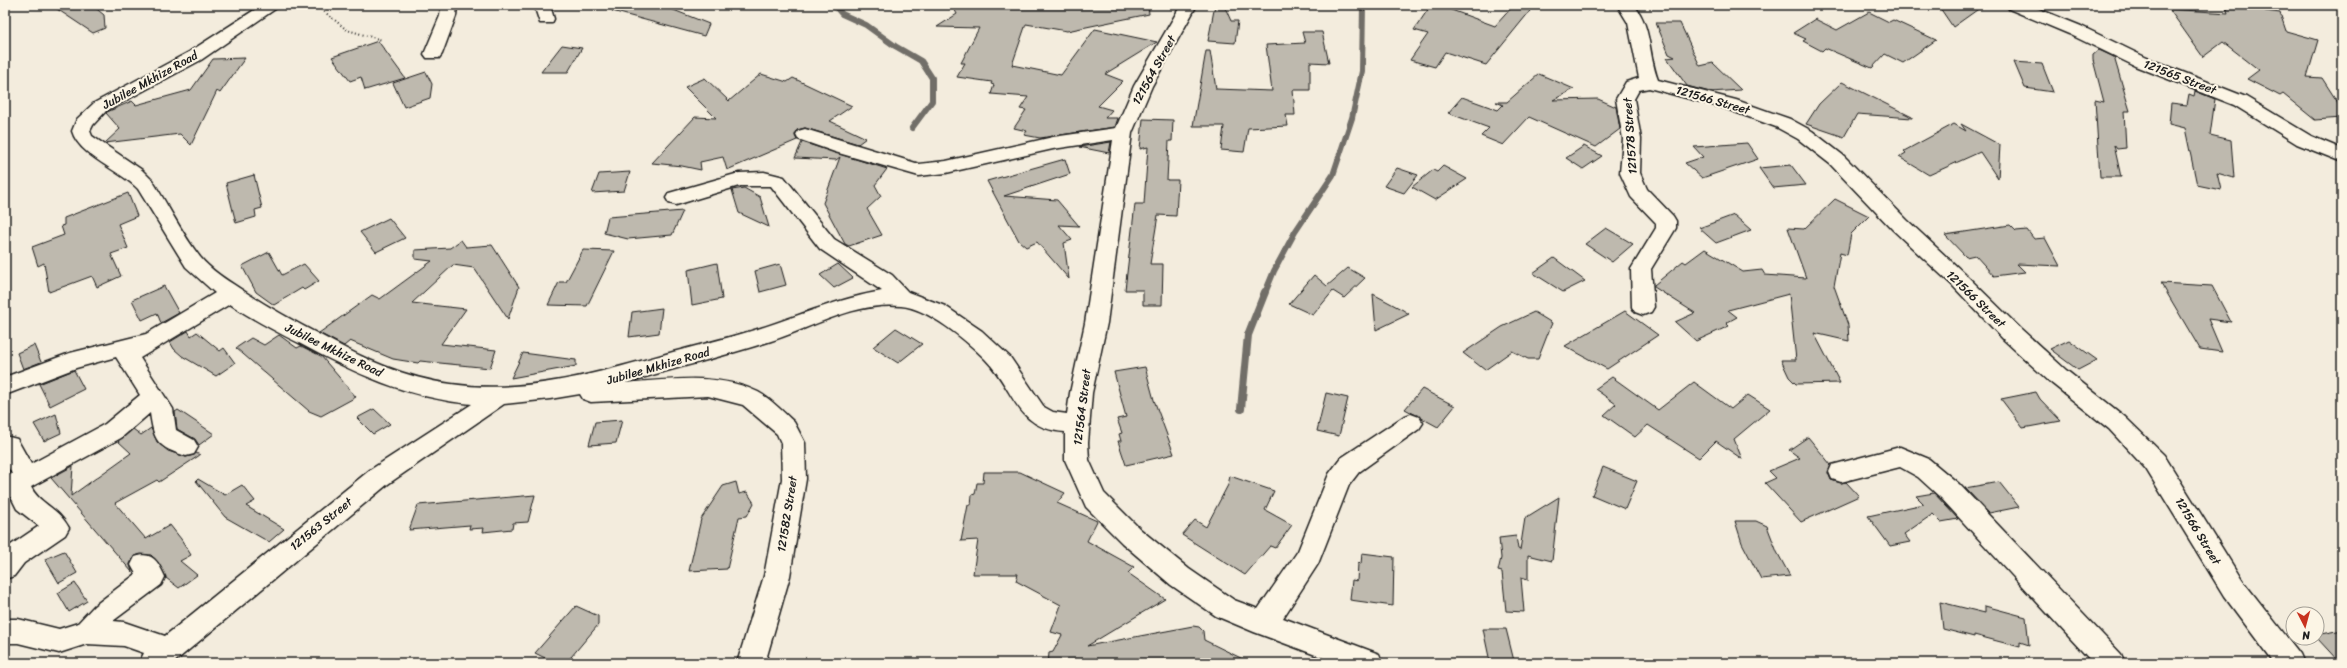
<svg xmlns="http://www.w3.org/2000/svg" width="2347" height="668" font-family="Sriracha,sans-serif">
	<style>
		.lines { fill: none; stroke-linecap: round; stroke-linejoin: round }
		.stream-far1 { stroke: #716e68; stroke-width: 6 }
		.stream { stroke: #716e68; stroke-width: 8 }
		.building { fill: #beb9ae; stroke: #1c1c1c }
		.minor-casing { stroke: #1c1c1c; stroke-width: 3 }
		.path { stroke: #1c1c1c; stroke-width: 2; stroke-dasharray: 1 2.5; stroke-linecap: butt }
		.minor { fill: #fcf5e5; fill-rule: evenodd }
		.labels { text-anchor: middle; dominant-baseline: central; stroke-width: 4; stroke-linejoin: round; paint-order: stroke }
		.street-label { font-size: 12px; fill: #1c1c1c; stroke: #fcf5e5 }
	</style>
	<rect width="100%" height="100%" fill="#f3ecdd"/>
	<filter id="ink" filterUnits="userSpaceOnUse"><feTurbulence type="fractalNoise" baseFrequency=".025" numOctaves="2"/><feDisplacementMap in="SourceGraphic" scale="8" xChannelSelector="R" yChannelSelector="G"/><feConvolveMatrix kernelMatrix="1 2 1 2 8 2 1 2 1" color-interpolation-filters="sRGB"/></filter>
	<g filter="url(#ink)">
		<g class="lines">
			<path class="stream-far1" d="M834,5L842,14L866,25L895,46L921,61L932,78V101L912,128
				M1265,293L1274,271L1295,232L1333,175L1352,118L1362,71L1363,5"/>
			<path class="stream" d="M1241,409L1248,335L1265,292"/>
		</g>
		<path class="building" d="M51,5H92L104,15L105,28L93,33Z
			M613,5H661L709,24L704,36L612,11Z
			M952,5H1148L1149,14L1067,31L1026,24L1012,65L1061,75L1095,29L1157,42L1105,74L1123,81L1098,106L1112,110L1105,118H1118L1115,127L1040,138L1024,135L1027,131L1014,128L1026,110L1020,109L1028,97L991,94L994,85L991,84L992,82L957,77L965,63H961L979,28L937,27L957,14Z
			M1215,5H1224L1231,21H1238L1235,43L1208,41Z
			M1431,5H1438L1495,26L1514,5L1534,6L1486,65L1445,52L1435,67L1410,60L1428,34L1414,30Z
			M1938,5H1984L1953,27Z
			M2225,5L2264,7L2265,11L2280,13L2286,31L2318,40L2307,77L2322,78L2342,109V118L2315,120L2283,94L2280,96L2247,79L2259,70L2223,42L2203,57L2169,9L2228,13Z
			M1869,12L1889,22L1893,20L1936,40L1903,63L1885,54L1872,68L1825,48L1822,51L1803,41L1806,39L1793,33L1815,19L1837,30Z
			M1656,23H1680L1700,66L1713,63L1741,90L1710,92L1687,86L1667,58L1675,57L1669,54Z
			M1302,32H1322L1329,63L1310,62V90H1293L1295,115H1286L1288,126L1248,128L1244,152L1221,150L1224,126H1193L1206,51H1210L1216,89L1272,91L1266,45L1305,43Z
			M378,41L405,78L365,90L361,77L350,81L332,57Z
			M562,45L582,48L568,72H541Z
			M2099,50L2114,57L2130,111H2124L2126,148L2117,149L2114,145L2121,177H2100L2095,100L2104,102L2093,60V55Z
			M245,58L220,93L217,91L191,145L180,134L105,143L120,129L106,113L107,112L132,101L136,105L191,90L213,59Z
			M2014,62L2042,64L2053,92L2025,88Z
			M426,72L432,84L430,98L404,107L393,83Z
			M761,74L787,82L793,78L852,106L830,121L866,138L858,144L805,128L797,130L795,136L797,140L727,170L723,157L700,162L701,170L682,166L652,163L695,117L716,118L685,87L705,78L729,101Z
			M1539,74L1574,89L1553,100L1598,99L1616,107L1620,129L1596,147L1529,117L1503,145L1481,136L1489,128L1448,113L1462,97L1498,110L1503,105L1496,102H1507Z
			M1842,82L1912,117V118L1857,114L1844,137L1806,124L1819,104Z
			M2195,91L2215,99L2210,135L2231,140L2234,178L2217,173L2221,190L2197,185L2185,128L2169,124L2171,103L2187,105L2189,94L2194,96Z
			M1143,119L1173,120L1172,141H1169L1167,180H1178L1176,216L1158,215L1150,264H1163L1162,305H1143V290H1125L1135,204H1144L1148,147L1140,149Z
			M1954,124L1966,131L1961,124L2000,145L1998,179L1980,152L1929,175L1899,157L1906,153L1904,151Z
			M802,142L887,169L875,185L881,196L867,209L882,235L849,246L845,244L823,203L840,157L836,160L795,158Z
			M1111,142L1109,153L1079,147Z
			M1747,143L1758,159L1702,178L1685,163L1703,157L1694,147Z
			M1584,146L1602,156L1583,169L1566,158Z
			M1065,159L1070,174L1004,196L1057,200L1079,226L1059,225L1072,240L1064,243L1069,279L1037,242L1026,247L1019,241L987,181Z
			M1791,165L1806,185L1773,188L1759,168Z
			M1443,166L1467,179L1435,200L1412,187L1433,170L1437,172Z
			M1397,168L1418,175L1404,193L1384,186Z
			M630,172L624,191L592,193L599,174Z
			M254,175L262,208L255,210L256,217L236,223L226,183Z
			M744,188L760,197L769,227L739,213L732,190Z
			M128,193L137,216L118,224L128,248L111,254L121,276L97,287L92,276L49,292L44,263L38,266L32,247L64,235L61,226L64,225V218Z
			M1835,199L1869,216L1851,234L1847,255L1840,253L1834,286L1848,325L1849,341L1814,333L1840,383L1796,384L1789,377L1781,360H1796L1789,294L1728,310L1737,317L1726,323L1729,326L1696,341L1675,322L1695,313L1654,287V285L1683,261L1686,263L1705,249L1743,272L1762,270L1765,275L1806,278L1788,228L1804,229Z
			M683,211L672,235L628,239L604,233L608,217Z
			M1734,215L1751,230L1716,243L1699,228Z
			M389,218L405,238L376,252L360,232Z
			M2010,225L2016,231L2027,230L2034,239L2045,238L2060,266L2017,264L2025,272L1994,276L1975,255L1966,257L1945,235Z
			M1606,228L1633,244L1612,262L1585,244Z
			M461,240L466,247L492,245L519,287L508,319L474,268L453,265L412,303L466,309L441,344L496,350L490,368L420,361L418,363L393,359L350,341L344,346L319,333L372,295L380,299L432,261L415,259V250L450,248Z
			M583,250L614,251L587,306L548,305L559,282H566Z
			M269,252L282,275L304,264L319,281L304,290L302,288L274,305L256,292L242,266Z
			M1554,258L1585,281L1563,292L1533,273Z
			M717,263L722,299L692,305L688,270Z
			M780,264L786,285L760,292L755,271Z
			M838,264L853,278L834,288L820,275Z
			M1348,268L1365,278L1344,298L1333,291L1313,315L1289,304L1314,275L1327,286Z
			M2161,283L2212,286L2231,322L2208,319L2222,352L2200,349Z
			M164,286L179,313L161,323L157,313L142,320L132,300Z
			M1373,294L1403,310L1409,314L1376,330Z
			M662,308L659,333L629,337L632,312Z
			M1625,311L1658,335L1607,369L1565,346Z
			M1534,312L1552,323L1538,359H1528L1512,351L1485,370L1463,353L1502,327Z
			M896,328L922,344L898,363L873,347Z
			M188,331L191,336L197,332L220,351L224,348L235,363L216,376L182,356L174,349L170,342Z
			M279,335L297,348L301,346L321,356L356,397L321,416L309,411L236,348L251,338L264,345Z
			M2069,340L2097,360L2078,370L2050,349Z
			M34,345L41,362L23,369L17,353Z
			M523,353L576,360V366L511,378Z
			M1145,367L1154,400L1174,454L1126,465L1118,441H1121L1119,434L1122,433L1117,419L1126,417L1114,372Z
			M74,370L84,389L50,406L39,384Z
			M1612,377L1658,410L1694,382L1731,409L1748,395L1770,409L1734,439L1742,459L1716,441L1699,458L1648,425L1635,437L1604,415L1616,404L1595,389Z
			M1422,389L1455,406L1438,427L1405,409Z
			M2036,392L2040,399L2061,421L2023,428L2001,399Z
			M1326,393L1348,398L1339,436L1317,431Z
			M374,409L390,424L373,434L357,418Z
			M178,410L214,434L199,445L195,439L177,429L175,412Z
			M56,414L61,433L44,441L34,424Z
			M622,420L616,443L589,445L595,422Z
			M151,428L157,442L168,451L186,457L194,455L196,453L200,455L159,482L157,480L115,503L146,539L170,525L181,539L191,555L180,561L197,575L179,588L166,578L158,562L151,555L141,554L134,556L130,564L132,572L51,478L73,466L71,496L131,453L118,441L133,429L141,435Z
			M1808,437L1831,465L1828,473L1831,480L1841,483L1846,482L1859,496L1801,522L1765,483L1776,478L1769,471L1800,458L1789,450Z
			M1603,467L1637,481L1625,509L1592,495Z
			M984,472H1020L1065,493L1057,503L1097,521L1087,541L1134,567L1128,573L1165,599L1087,646L1193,626L1199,627L1203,631L1204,640L1251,663H1048L1049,653L1053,652L1062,635L1051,632L1061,605L1016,581L1018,574H973L978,540L961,541L968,505H971L972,495L975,494L977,483H983Z
			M1230,476L1274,491L1265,510L1292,525L1275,548L1270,546L1245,575L1182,535L1195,520L1206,527L1228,485Z
			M198,479L225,495L242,485L255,501L246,506L284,529L269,542L225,517L196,481Z
			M736,482L739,494L747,492L754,503L747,516L739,517L727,569L689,571L701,519L723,486Z
			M1999,482L2019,507L1989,513L1965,488Z
			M1934,493L1958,519L1941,522L1933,514L1904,534L1910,542L1890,546L1868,516L1924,504L1916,496Z
			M535,495L528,522L513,523L512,529L483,532L484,528L469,529L470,525L409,530L418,505Z
			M1559,497L1552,561L1528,555V580L1521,578L1524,612L1506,611L1502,572L1498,571L1501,558L1499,538L1516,536L1518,549L1520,550L1525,518Z
			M1735,521H1756L1767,526L1777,552L1790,576L1761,579L1742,543Z
			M64,551L77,573L59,583L45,559Z
			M1362,553L1394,557L1393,606L1350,600L1352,580L1357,581L1358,563L1361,564Z
			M75,583L87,601L69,612L58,593Z
			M1940,602L1985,613V606L2026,617L2029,645L2020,642V647L1974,635V637L1943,629Z
			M576,606L598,616V625L566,663H555L535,653Z
			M1483,629H1506L1514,661L1490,662Z
			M2342,630V663H2340L2317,638V635Z"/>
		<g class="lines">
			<g class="minor-casing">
				<path id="minor" d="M262,5H281L201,60L106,111L93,125L90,131L92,136L142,170L152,180C168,205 182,234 200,257C211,270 225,279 239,288C266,306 295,322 324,337C364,359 405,378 451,384C526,395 601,372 673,352C702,344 732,337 761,328C801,315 840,298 882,291L820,249L771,186H739L676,205L669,203L666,198L669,193L739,173L764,172L784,177L834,239L892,275L908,292L945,306L982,331L1010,357L1044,407L1053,412L1067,414L1070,393L1085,323L1113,140L1053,149L946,173L919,176L835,152L798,139L796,135L798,131L805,129L919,164L946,161L1053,137L1116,128L1134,86L1181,5H1197L1152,86L1132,133L1107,323L1092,393L1088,443L1089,460L1104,493L1140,529L1189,569L1234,600L1258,609L1298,551L1329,474L1341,458L1403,417L1411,414L1419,417L1423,423L1419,429L1359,472L1349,485L1318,564L1283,618L1379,654L1383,663H1337L1254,632L1216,616L1171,585L1122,543L1086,507L1065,460V432C1015,429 1015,389 985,359C966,340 928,308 901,306C856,301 809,329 768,342C721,357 672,369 625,383C669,380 717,372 758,392C771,399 783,412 794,422L805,443L806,479L790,576L765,663H737L764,576L782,479L781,443L777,434L743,405L708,396L591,402L583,399L580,394L550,399L504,404L388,484L173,663H139L144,653L124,646L87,644L59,653L18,643H5V619H18L59,629L78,623L94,606L136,574L131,565L135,557C153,551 158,562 165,577L161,585L113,621L124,622L165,636L370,470L472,404C408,398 354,373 299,343C275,331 252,319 230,304L140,358L173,409L176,430L194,440L198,447L194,454L186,456C157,447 154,441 150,413L121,438L31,487C39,504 58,507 69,528L65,535L24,563L14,576L5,579V549L39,526L17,509L11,497L5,499V477L12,474L5,461V436L17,439L31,464L105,424L140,395L116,357L76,368L5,395V377L70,353L146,334L215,293L186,267L138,189C120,170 79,156 72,131L77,119L94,103L189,52Z
					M441,5H457L456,16L442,54L439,58H427L424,54L440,16Z
					M534,5H550L554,19L552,23H540Z
					M1617,5H1634C1652,27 1648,54 1658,80L1736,100L1790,119L1812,131L1844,156L1907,220L1966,275L2020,328L2066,370L2125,417L2164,455L2242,580L2300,654L2304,663H2274L2224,596L2146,469L2109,429L2050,382L2004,340L1952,285L1893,230L1830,164L1798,139L1776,127L1724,108L1649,88L1639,90L1634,99L1641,139L1640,173L1647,189L1673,216L1676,221V228L1651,269L1654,307L1651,312L1643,315L1635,312L1632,307L1631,269L1656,228V223L1631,197L1620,173L1623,139L1616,99L1626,82L1639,78L1628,23Z
					M2007,5H2029L2081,26L2147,58L2246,97L2311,136L2342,149V162L2297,144L2234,105L2135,66L2069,34L2009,9Z
					M1900,447L1929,459L1959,484L2121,654L2125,663H2093L1941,498L1918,477L1900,467L1841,482L1832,479L1829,472L1832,465Z"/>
			</g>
			<path class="path" d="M316,5L347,30L382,40"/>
			<use href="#minor" class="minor"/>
		</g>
	</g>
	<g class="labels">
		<g class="street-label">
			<text transform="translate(1154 70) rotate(-61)">121564 Street</text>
			<text transform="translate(2180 77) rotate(21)">121565 Street</text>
			<text transform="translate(150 80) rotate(-29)">Jubilee Mkhize Road</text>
			<text transform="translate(1713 100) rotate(16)">121566 Street</text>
			<text transform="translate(1630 136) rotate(-94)">121578 Street</text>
			<text transform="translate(1976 299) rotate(44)">121566 Street</text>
			<text transform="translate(334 350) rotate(26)">Jubilee Mkhize Road</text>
			<text transform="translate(658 366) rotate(-16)">Jubilee Mkhize Road</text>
			<text transform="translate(1082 407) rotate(-83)">121564 Street</text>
			<text transform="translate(787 514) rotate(-81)">121582 Street</text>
			<text transform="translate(321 524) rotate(-39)">121563 Street</text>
			<text transform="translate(2198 531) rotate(59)">121566 Street</text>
		</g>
	</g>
	<rect width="2347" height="668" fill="none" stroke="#fcf5e5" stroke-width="20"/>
	<rect x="10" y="10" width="2327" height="648" fill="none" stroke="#1c1c1c" stroke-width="1.5" filter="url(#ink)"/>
	<g transform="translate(2305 626) rotate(174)"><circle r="19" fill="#fcf5e5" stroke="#a29e95"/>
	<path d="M0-3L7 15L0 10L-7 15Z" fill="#c8321e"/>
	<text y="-6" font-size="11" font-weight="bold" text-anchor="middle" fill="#1c1c1c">N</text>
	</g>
</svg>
